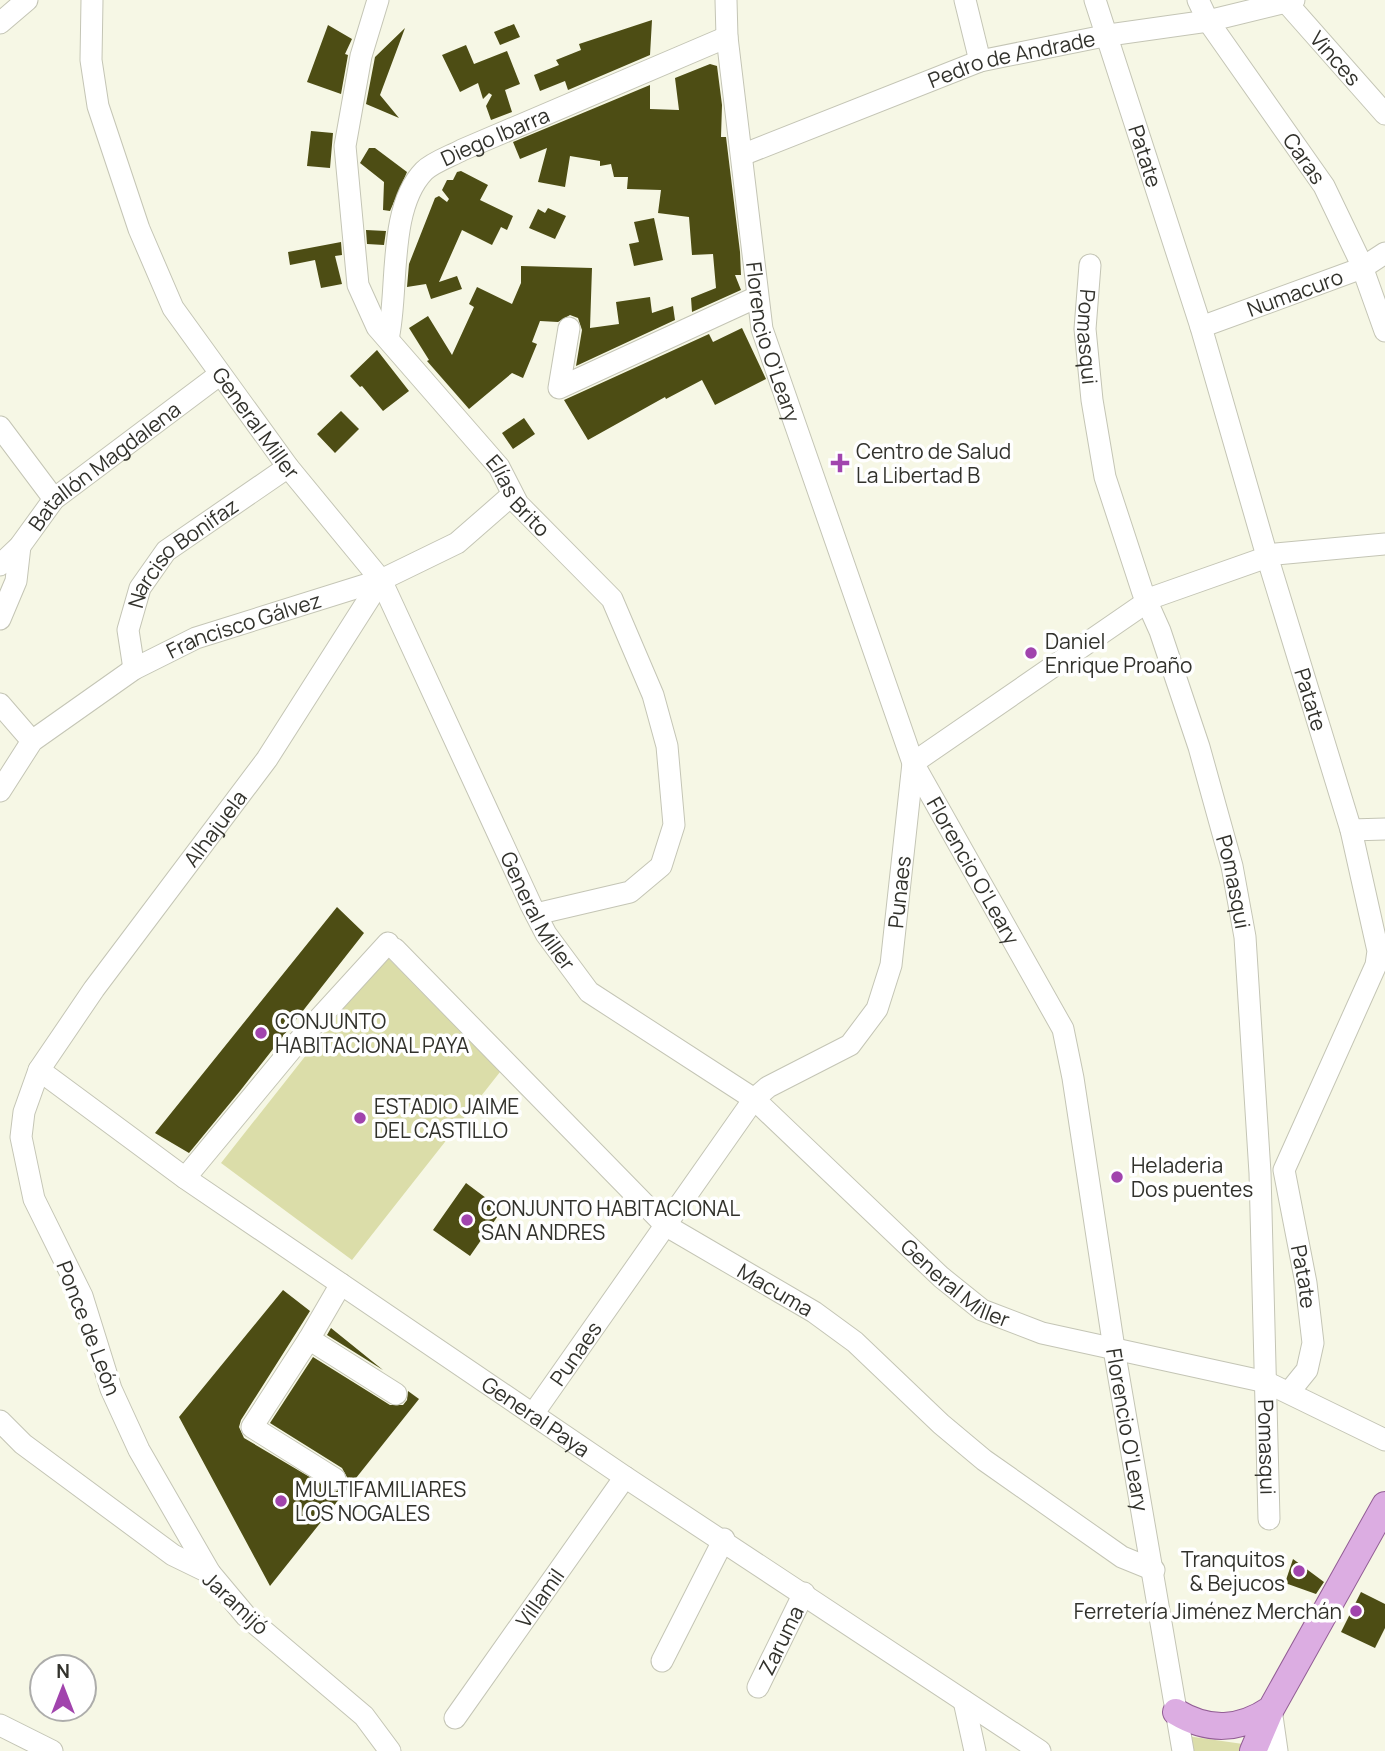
<svg xmlns="http://www.w3.org/2000/svg" width="1385" height="1751" font-family="Manrope,sans-serif">
	<style>
		.green { fill: #dbdda9 }
		.building { fill: #4d4d14 }
		.lines { fill: none; stroke-linecap: round; stroke-linejoin: round }
		.minor-casing { stroke: #c4c5b5; stroke-width: 23 }
		.major-casing { stroke: #925e95; stroke-width: 28 }
		.minor { stroke: #fff; stroke-width: 21 }
		.major { stroke: #dcade2; stroke-width: 26 }
		.poi-dot { fill: #a144ad; stroke: #fff; stroke-width: 2.5 }
		.labels { text-anchor: middle; dominant-baseline: central; stroke-width: 7; stroke-linejoin: round; paint-order: stroke }
		.street-label { font-size: 21px; fill: #32322c; stroke: #fff }
		.poi-label { font-size: 21px; fill: #32322c; stroke: #fff; text-anchor: start }
	</style>
	<rect width="100%" height="100%" fill="#f6f7e5"/>
	<path class="green" d="M385,955L500,1072L352,1260L221,1163Z
		M1187,1736L1243,1744L1241,1751H1191Z"/>
	<path class="building" d="M652,20L650,55L568,90L565,81L540,91L534,75L559,65L556,60L581,50L579,44Z
		M514,24L520,37L500,45L494,32Z
		M328,25L352,39L345,54L348,55L341,94L307,82Z
		M405,28L380,95L399,118L366,104L375,57Z
		M466,45L474,64L507,51L520,84L505,90L512,112L491,120L486,106L492,95L489,93L483,99L478,83L460,92L442,55Z
		M710,64L717,66L722,105L721,137H726L740,252L741,275H735L741,290L692,312L691,298L716,288L713,254L692,255L689,217L658,213L661,190L627,189L628,177H614L611,164L600,166V161L570,156L565,187L538,182L547,148L520,159L513,142L650,85V109L679,110L675,78Z
		M311,131L333,133L330,168L307,166Z
		M369,148H375L407,172L390,211L383,210L384,182L360,163Z
		M461,171L488,185L480,200L513,216L507,230L501,227L492,245L462,230L439,282L457,276L462,289L431,299L426,284L407,287L409,264L435,198L439,196L447,202L449,199L442,190L447,180H453L457,172Z
		M548,208L566,216L555,239L529,228L538,209L545,213Z
		M654,218L663,260L634,266L629,244L639,242L634,222Z
		M366,230L386,231L384,245L367,244Z
		M341,242L342,255L335,256L342,284L321,288L315,260L290,265L288,252Z
		M521,266L592,268L590,328L619,324L616,302L650,297L652,313L673,306L675,320L576,366L582,330L578,318L570,315L558,322L540,321L532,342L537,344L523,378L512,373L469,409L427,361L429,360L409,328L428,316L452,355L474,307L469,304L477,287L512,304L521,283Z
		M742,328L766,379L715,405L702,380L666,399L665,397L588,440L564,400L709,334L713,342Z
		M377,350L409,391L383,411L362,386L360,387L350,376Z
		M341,411L359,429L335,453L317,434Z
		M524,418L535,434L513,449L502,433Z
		M337,907L364,933L240,1091L189,1153L155,1133Z
		M466,1183L502,1210L470,1256L433,1230Z
		M283,1290L310,1311L241,1420L239,1427L244,1438L335,1492L346,1485L348,1479L342,1468L270,1423L313,1357L390,1405H403L407,1400L408,1391L419,1399L270,1586L179,1417Z
		M331,1328L383,1370L327,1335Z
		M1293,1559L1324,1582L1316,1594L1285,1583Z
		M1361,1592L1385,1604V1628L1375,1648L1341,1632Z"/>
	<g class="lines">
		<g class="minor-casing">
			<g id="minor">
				<path id="s1" d="M92,0L91,60L98,106L139,229L173,308L288,467L381,580L531,905L546,934L589,992L754,1099L941,1277L982,1310L1042,1333L1266,1382L1385,1440"/>
				<path id="s2" d="M378,0L361,56L345,146L358,285L377,327L499,467L518,504L612,599L653,695L667,746L674,825L661,866L630,892L536,914"/>
				<path id="s3" d="M726,0L727,37L762,329L913,763L1063,1029L1073,1078L1115,1355L1183,1751"/>
				<path d="M965,0L980,61"/>
				<path id="s4" d="M1095,0L1201,327L1267,556L1351,830L1378,951L1376,965L1284,1170L1306,1283L1313,1343L1307,1370L1290,1391"/>
				<path id="s5" d="M1198,0L1208,21L1324,186L1360,261L1385,331"/>
				<path id="s6" d="M1286,2L1385,114"/>
				<path d="M0,23L27,0"/>
				<path id="s7" d="M742,155L980,61L1109,35L1208,21L1294,0"/>
				<path id="s8" d="M1090,265L1085,329L1092,400L1105,477L1143,593L1160,631L1199,747L1232,866L1245,937L1260,1173L1269,1519"/>
				<path id="s9" d="M1201,327L1362,268L1385,253"/>
				<path d="M569,328L559,388L757,297"/>
				<path id="s10" d="M388,339C399,292 387,209 424,171C433,162 451,156 462,150L727,37"/>
				<path d="M0,427L54,499"/>
				<path id="s11" d="M0,565L20,546L54,499L219,375"/>
				<path d="M0,619L16,581L20,546"/>
				<path id="s12" d="M134,669L128,630L140,588L166,551L288,467"/>
				<path d="M0,704L32,741"/>
				<path id="s13" d="M0,791L32,741L134,669L196,638L381,580L457,543L512,495"/>
				<path d="M1351,830L1385,829"/>
				<path id="s14" d="M395,949L665,1225L814,1312L855,1342L941,1424L984,1460L1122,1557L1154,1570"/>
				<path id="s15" d="M39,1070L185,1178L625,1477L1040,1751"/>
				<path d="M185,1178L295,1045L388,943"/>
				<path d="M341,1284L309,1339L396,1394"/>
				<path d="M309,1339L252,1427L335,1479"/>
				<path id="s16" d="M533,1414L754,1099L768,1087L850,1045L877,1009L891,965L913,763L1154,597L1276,554L1385,544"/>
				<path d="M0,1421L23,1444L173,1555L210,1573L246,1616L364,1716L390,1751"/>
				<path id="s17" d="M210,1573L139,1450L111,1389L82,1296L34,1199L21,1137L24,1112L39,1070L94,989L267,759L381,580"/>
				<path d="M662,1661L724,1539"/>
				<path id="s18" d="M758,1687L804,1593"/>
				<path d="M964,1701L975,1751"/>
				<path d="M1271,1709L1277,1751"/>
				<path id="s19" d="M455,1718L625,1477"/>
				<path d="M0,1725L52,1751"/>
			</g>
		</g>
		<g class="major-casing">
			<path id="major" d="M1176,1712C1209,1732 1240,1730 1271,1709
				M1253,1751L1271,1709L1385,1505"/>
		</g>
		<use href="#minor" class="minor"/>
		<use href="#major" class="major"/>
	</g>
	<g class="poi-dot">
		<path d="M836.5 452.5h7v7h7v7h-7v7h-7v-7h-7v-7h7z"/>
		<circle cx="1031" cy="653" r="7"/>
		<circle cx="261" cy="1033" r="7"/>
		<circle cx="360" cy="1118" r="7"/>
		<circle cx="1117" cy="1177" r="7"/>
		<circle cx="467" cy="1220" r="7"/>
		<circle cx="281" cy="1501" r="7"/>
		<circle cx="1299" cy="1571" r="7"/>
		<circle cx="1356" cy="1611" r="7"/>
	</g>
	<g class="labels">
		<g class="street-label">
			<text stroke="none"><textPath href="#s6" startOffset="75">Vinces</textPath></text>
			<text stroke="none"><textPath href="#s7" startOffset="287">Pedro de Andrade</textPath></text>
			<text stroke="none"><textPath href="#s10" startOffset="254">Diego Ibarra</textPath></text>
			<text stroke="none"><textPath href="#s4" startOffset="164">Patate</textPath></text>
			<text stroke="none"><textPath href="#s5" startOffset="191">Caras</textPath></text>
			<text stroke="none"><textPath href="#s9" startOffset="100">Numacuro</textPath></text>
			<text stroke="none"><textPath href="#s8" startOffset="72">Pomasqui</textPath></text>
			<text stroke="none"><textPath href="#s3" startOffset="346">Florencio O'Leary</textPath></text>
			<text stroke="none"><textPath href="#s1" startOffset="464">General Miller</textPath></text>
			<text stroke="none"><textPath href="#s11" startOffset="145">Batallón Magdalena</textPath></text>
			<text stroke="none"><textPath href="#s2" startOffset="556">Elías Brito</textPath></text>
			<text stroke="none"><textPath href="#s12" startOffset="138">Narciso Bonifaz</textPath></text>
			<text stroke="none"><textPath href="#s13" startOffset="303">Francisco Gálvez</textPath></text>
			<text stroke="none"><textPath href="#s4" startOffset="732">Patate</textPath></text>
			<text stroke="none"><textPath href="#s17" startOffset="847">Alhajuela</textPath></text>
			<text stroke="none"><textPath href="#s3" startOffset="914">Florencio O'Leary</textPath></text>
			<text stroke="none"><textPath href="#s8" startOffset="639">Pomasqui</textPath></text>
			<text stroke="none"><textPath href="#s16" startOffset="660">Punaes</textPath></text>
			<text stroke="none"><textPath href="#s1" startOffset="1031">General Miller</textPath></text>
			<text stroke="none"><textPath href="#s4" startOffset="1340">Patate</textPath></text>
			<text stroke="none"><textPath href="#s1" startOffset="1598">General Miller</textPath></text>
			<text stroke="none"><textPath href="#s14" startOffset="514">Macuma</textPath></text>
			<text transform="translate(89 1328) rotate(69)">Ponce de León</text>
			<text stroke="none"><textPath href="#s16" startOffset="74">Punaes</textPath></text>
			<text stroke="none"><textPath href="#s15" startOffset="606">General Paya</textPath></text>
			<text stroke="none"><textPath href="#s3" startOffset="1502">Florencio O'Leary</textPath></text>
			<text stroke="none"><textPath href="#s8" startOffset="1206">Pomasqui</textPath></text>
			<text stroke="none"><textPath href="#s19" startOffset="147">Villamil</textPath></text>
			<text transform="translate(236 1603) rotate(43)">Jaramijó</text>
			<text stroke="none"><textPath href="#s18" startOffset="52">Zaruma</textPath></text>
		</g>
		<g class="poi-label">
			<text x="856" y="451">Centro de Salud<tspan x="856" dy="24">La Libertad B</tspan></text>
			<text x="1045" y="641">Daniel<tspan x="1045" dy="24">Enrique Proaño</tspan></text>
			<text x="275" y="1021">CONJUNTO<tspan x="275" dy="24">HABITACIONAL PAYA</tspan></text>
			<text x="374" y="1106">ESTADIO JAIME<tspan x="374" dy="24">DEL CASTILLO</tspan></text>
			<text x="1131" y="1165">Heladeria<tspan x="1131" dy="24">Dos puentes</tspan></text>
			<text x="481" y="1208">CONJUNTO HABITACIONAL<tspan x="481" dy="24">SAN ANDRES</tspan></text>
			<text x="295" y="1489">MULTIFAMILIARES<tspan x="295" dy="24">LOS NOGALES</tspan></text>
			<text x="1285" y="1559" text-anchor="end">Tranquitos<tspan x="1285" dy="24">&amp; Bejucos</tspan></text>
			<text x="1342" y="1611" text-anchor="end">Ferretería Jiménez Merchán</text>
		</g>
	</g>
	<g transform="translate(63 1688)"><circle r="33" fill="#ffffff" stroke="#adadab" stroke-width="2"/>
	<path d="M0-5L12 26L0 18L-12 26Z" fill="#a144ad"/>
	<text y="-10" font-size="19" font-weight="bold" text-anchor="middle" fill="#32322c">N</text>
	</g>
</svg>
